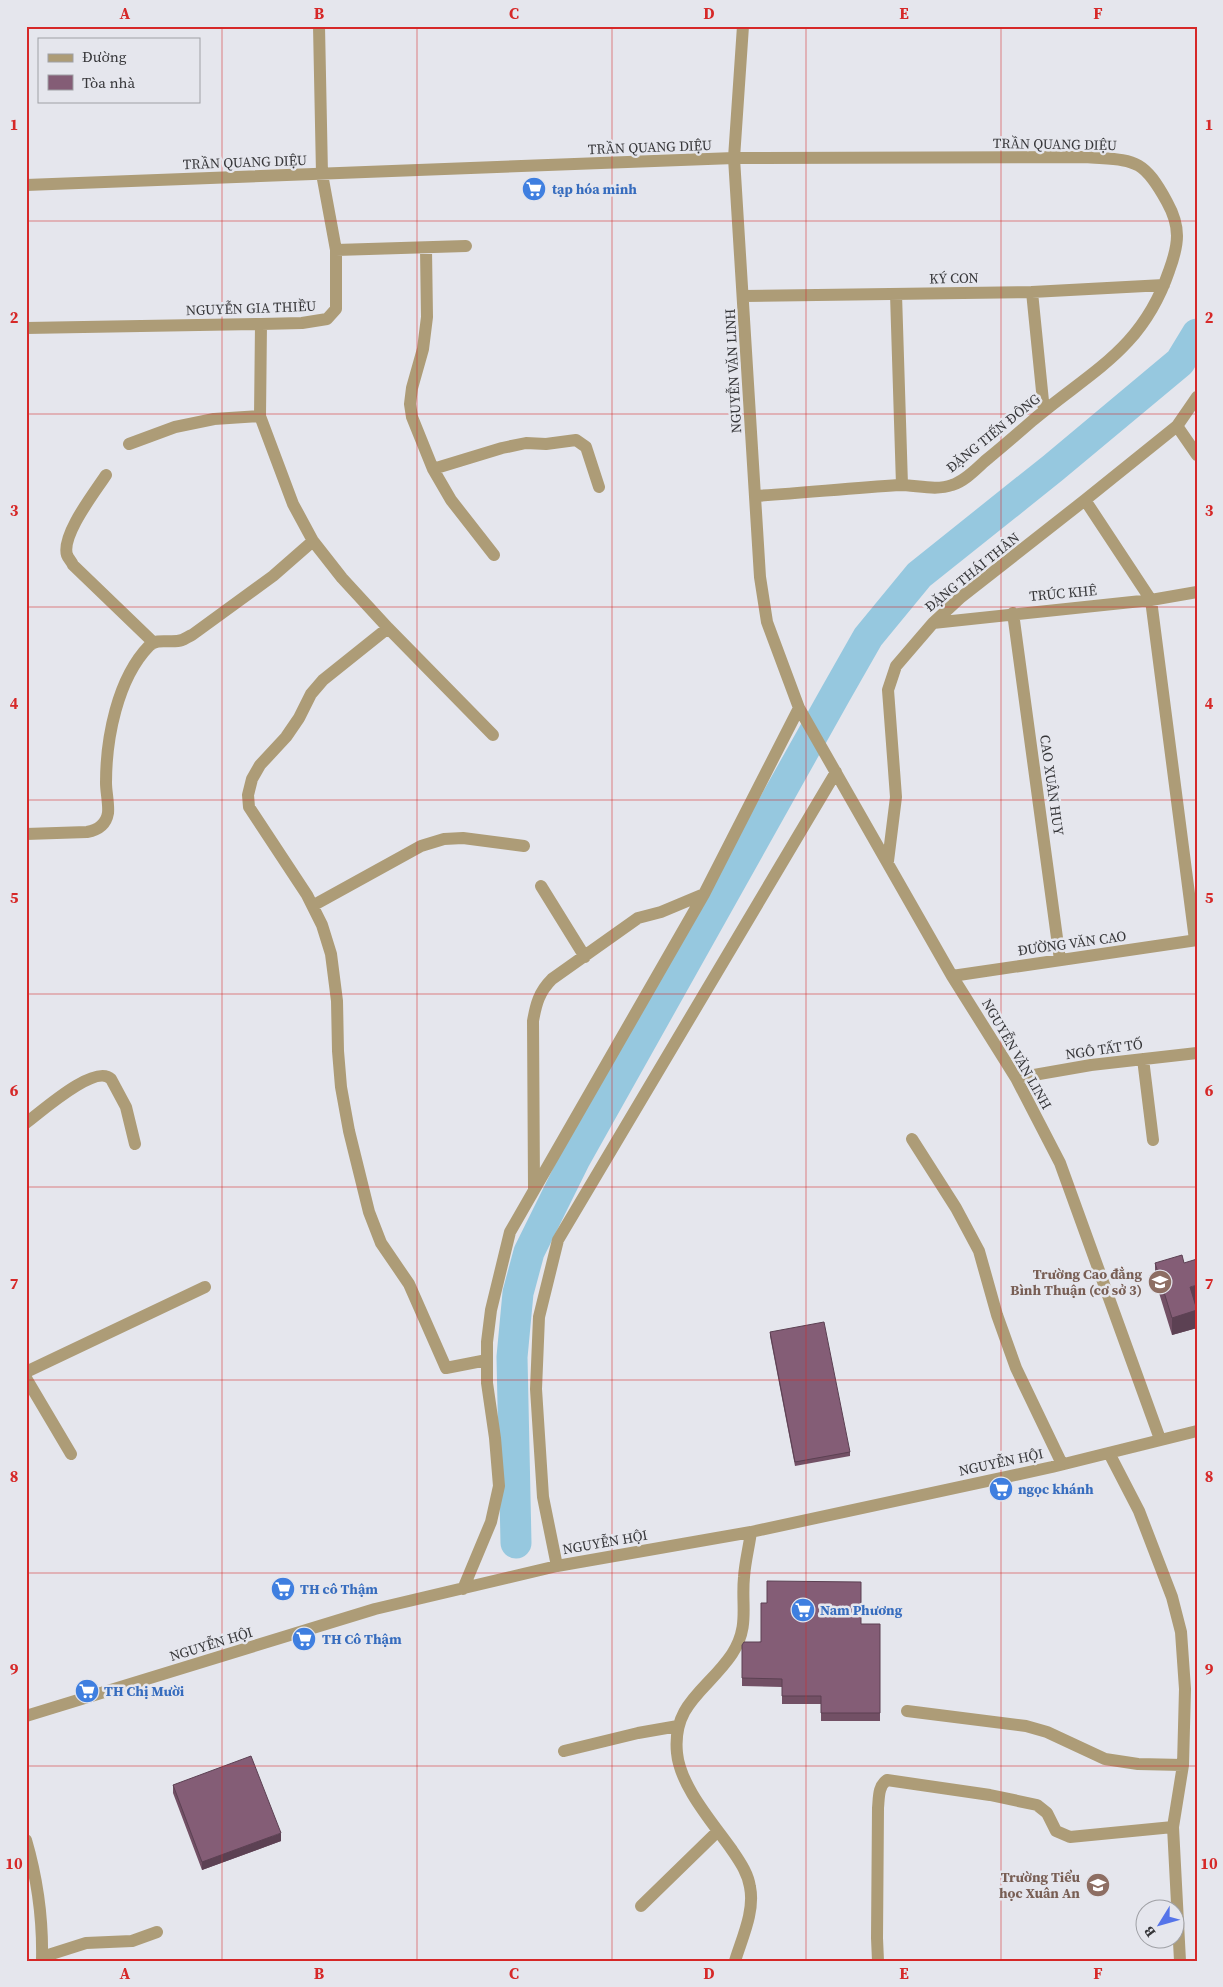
<svg xmlns="http://www.w3.org/2000/svg" width="1223" height="1987" font-family="'Source Serif 4',serif">
	<style>
		.lines { fill: none; stroke-linecap: round; stroke-linejoin: round }
		.river { stroke: #96c8df; stroke-width: 31 }
		.minor { stroke: #ad9c77; stroke-width: 12 }
		.wall { fill: #725065 }
		.shaded-wall { fill: #5c4153 }
		.building { fill: #845d76; stroke: #5c4153 }
		.grid { fill: none; stroke: #d62828; stroke-width: 1; stroke-opacity: 0.55 }
		.labels { text-anchor: middle; dominant-baseline: central; stroke-width: 5; stroke-linejoin: round; paint-order: stroke }
		.street-label { font-size: 14px; fill: #37373a; stroke: #e5e6ed }
		.shop-label { font-size: 14px; font-weight: bold; fill: #366cbe; stroke: #e5e6ed; text-anchor: start }
		.education-label { font-size: 14px; font-weight: bold; fill: #785e54; stroke: #e5e6ed; text-anchor: end }
		.neatline { fill: none; stroke: #d62828; stroke-width: 2 }
		.grid-label { font-size: 16px; text-anchor: middle; font-weight: bold; fill: #d62828 }
	</style>
	<rect width="100%" height="100%" fill="#e5e6ed"/>
	<g class="lines">
		<path class="river" d="M516,1543L512,1357L518,1293L529,1252L575,1159L835,695L868,637L919,575L1053,468L1180,362L1197,334"/>
		<path class="minor" d="M743,26L734,158L760,577L767,622L799,708L952,976L1016,1078L1060,1163L1160,1439
			M26,185L734,158L1085,157C1134,161 1142,156 1167,202C1181,227 1179,244 1169,271C1142,350 1091,371 1032,421C1016,435 1001,448 985,461C976,469 965,481 952,485C936,491 916,485 899,485C851,488 803,493 756,496
			M426,249L427,317L423,349L412,388L410,404L412,417L433,469L451,500L494,555
			M336,250L466,246
			M1032,292L1044,411
			M896,294L902,485
			M744,296L1032,292L1164,285
			M261,324L260,416L293,504L313,541L342,578L388,628L493,735
			M26,328L261,324L302,323L327,319L336,309V250L322,174L319,26
			M1177,426L1197,455
			M129,444L175,427L214,419L260,416
			M433,469L502,448L526,443L546,444L576,440L586,447L599,487
			M106,475C95,492 61,535 67,555C68,558 72,562 73,565L154,643
			M1085,500L1151,600L1195,940
			M1013,613L1060,960
			M933,623L1151,600L1197,592
			M388,628L323,680L311,694L299,718L286,737L260,765L252,779L248,795L249,807L307,895L322,925L331,954L337,1001L338,1051L341,1087L349,1131L369,1212L381,1243L409,1284L446,1368L487,1360
			M26,834L87,832C98,830 106,825 108,813C109,804 106,792 106,783C106,739 117,679 149,646C158,637 171,644 182,640C185,639 189,636 192,635L273,576L313,541
			M888,861L896,797L888,690L896,666L933,623L960,598L1085,500L1177,426L1197,397
			M541,886L585,957
			M314,905L421,846L444,839L463,838L524,846
			M952,976L1197,940
			M1143,1059L1153,1140
			M1016,1078L1091,1065L1197,1053
			M26,1123C41,1112 95,1063 111,1079L126,1107L135,1144
			M912,1139L956,1208L979,1251L997,1315L1016,1368L1062,1464
			M534,1188L533,1021C536,1004 539,992 552,979L638,918L661,912L704,894
			M26,1372L205,1287
			M26,1378L71,1454
			M1109,1453L1139,1511L1172,1597L1181,1632L1185,1689L1183,1765L1173,1827L1180,1961
			M557,1566L543,1497L536,1389L539,1317L558,1240L836,772
			M463,1589L491,1522L499,1486L495,1438L487,1383V1342L491,1310L510,1232L704,894L799,708
			M907,1711L1026,1726L1047,1732L1105,1759L1138,1764L1183,1765
			M26,1716L375,1609L557,1566L751,1532L1052,1467L1197,1431
			M564,1751L638,1733L678,1726
			M26,1840C38,1881 43,1918 42,1961
			M641,1906L718,1831
			M42,1957L86,1943L132,1941L157,1932
			M735,1961C742,1938 755,1911 750,1887C748,1873 740,1862 732,1850C713,1823 680,1786 677,1753C672,1703 708,1690 732,1654C750,1626 741,1606 744,1577C745,1562 749,1547 751,1532
			M878,1961L877,1938L878,1808C879,1798 878,1786 887,1780L990,1795L1037,1805L1047,1813L1056,1831L1070,1837L1173,1827"/>
	</g>
	<path class="wall" d="M1155,1263L1195,1303L1197,1309V1328L1172,1335L1155,1280Z
		M770,1332L850,1452V1456L795,1466L770,1336Z
		M861,1624H880V1721H821V1704H782V1687L742,1686V1645Z
		M173,1785L281,1841L202,1870L173,1793Z"/>
	<path class="shaded-wall" d="M1197,1285V1303L1190,1305V1287Z
		M1197,1310V1328L1172,1335V1318Z
		M281,1833V1841L202,1870V1862Z"/>
	<path class="building" d="M1182,1255L1184,1263L1197,1259V1285L1190,1287L1197,1310L1172,1318L1155,1263Z
		M824,1322L850,1452L795,1462L770,1332Z
		M767,1581L861,1582V1624H880V1713H821V1696H782V1679L742,1678V1645L744,1642H761V1603H767Z
		M251,1756L281,1833L202,1862L173,1785Z"/>
	<path class="grid" d="M222,26V1961M417,26V1961M612,26V1961M806,26V1961M1001,26V1961M26,221H1197M26,414H1197M26,607H1197M26,800H1197M26,994H1197M26,1187H1197M26,1380H1197M26,1573H1197M26,1766H1197"/>
	<defs>
		<g id="supermarket-disc" transform="scale(1.25)"><circle r="9.5" fill="#3f7fe0" stroke="#e5e6ed"/><path d="M-6-5.5h2.5l.6 2H6L4.5 2H-2.5L-4.4-4H-6ZM-1.5 3.2a1.3 1.3 0 1 0 .1 0ZM3 3.2a1.3 1.3 0 1 0 .1 0Z" fill="#fff"/></g>
		<g id="university-disc" transform="scale(1.25)"><circle r="9.5" fill="#8d6e63" stroke="#e5e6ed"/><path d="M0-5L7-2L0 1L-7-2ZM-4 1L0 2.5L4 1V4Q0 6-4 4Z" fill="#fff"/></g>
		<g id="school-disc" transform="scale(1.25)"><circle r="9.5" fill="#8d6e63" stroke="#e5e6ed"/><path d="M0-5L7-2L0 1L-7-2ZM-4 1L0 2.5L4 1V4Q0 6-4 4Z" fill="#fff"/></g>
	</defs>
	<g fill-rule="evenodd">
		<use href="#supermarket-disc" x="534" y="189"/>
		<use href="#university-disc" x="1160" y="1282"/>
		<use href="#supermarket-disc" x="1001" y="1489"/>
		<use href="#supermarket-disc" x="283" y="1589"/>
		<use href="#supermarket-disc" x="803" y="1610"/>
		<use href="#supermarket-disc" x="304" y="1639"/>
		<use href="#supermarket-disc" x="87" y="1691"/>
		<use href="#school-disc" x="1098" y="1885"/>
	</g>
	<g class="labels">
		<g class="street-label">
			<text transform="translate(1055 144) rotate(1)">TRẦN QUANG DIỆU</text>
			<text transform="translate(650 147) rotate(-2)">TRẦN QUANG DIỆU</text>
			<text transform="translate(245 162) rotate(-2)">TRẦN QUANG DIỆU</text>
			<text transform="translate(954 278) rotate(-1)">KÝ CON</text>
			<text transform="translate(251 308) rotate(-2)">NGUYỄN GIA THIỀU</text>
			<text transform="translate(733 371) rotate(-93)">NGUYỄN VĂN LINH</text>
			<text transform="translate(993 433) rotate(-39)">ĐẶNG TIẾN ĐÔNG</text>
			<text transform="translate(972 572) rotate(-39)">ĐẶNG THÁI THÂN</text>
			<text transform="translate(1063 593) rotate(-5)">TRÚC KHÊ</text>
			<text transform="translate(1052 785) rotate(82)">CAO XUÂN HUY</text>
			<text transform="translate(1072 943) rotate(-8)">ĐƯỜNG VĂN CAO</text>
			<text transform="translate(1104 1049) rotate(-8)">NGÔ TẤT TỐ</text>
			<text transform="translate(1017 1054) rotate(60)">NGUYỄN VĂN LINH</text>
			<text transform="translate(1001 1462) rotate(-12)">NGUYỄN HỘI</text>
			<text transform="translate(605 1542) rotate(-10)">NGUYỄN HỘI</text>
			<text transform="translate(211 1644) rotate(-17)">NGUYỄN HỘI</text>
		</g>
		<g class="shop-label">
			<text x="552" y="189">tạp hóa minh</text>
			<text x="1018" y="1489">ngọc khánh</text>
			<text x="300" y="1589">TH cô Thậm</text>
			<text x="820" y="1610">Nam Phương</text>
			<text x="322" y="1639">TH Cô Thậm</text>
			<text x="104" y="1691">TH Chị Mười</text>
		</g>
		<g class="education-label">
			<text x="1142" y="1274">Trường Cao đẳng<tspan x="1142" dy="16">Bình Thuận (cơ sở 3)</tspan></text>
			<text x="1080" y="1877">Trường Tiểu<tspan x="1080" dy="16">học Xuân An</tspan></text>
		</g>
	</g>
	<rect width="1223" height="1987" fill="none" stroke="#e5e6ed" stroke-width="55"/>
	<rect x="38" y="38" width="162" height="65" fill="#e5e6ed" stroke="#9fa0a5"/>
	<rect x="48" y="54" width="25" height="8" fill="#ad9c77" stroke="#9fa0a5"/>
	<text x="82" y="62" font-size="15" fill="#37373a">Đường</text>
	<rect x="48" y="75" width="25" height="15" fill="#845d76" stroke="#9fa0a5"/>
	<text x="82" y="88" font-size="15" fill="#37373a">Tòa nhà</text>
	<g transform="translate(1160 1924) rotate(233)"><circle r="24" fill="#e5e6ed" stroke="#9fa0a5"/>
	<path d="M0-4L9 19L0 12L-9 19Z" fill="#5574e9"/>
	<text y="-8" font-size="14" font-weight="bold" text-anchor="middle" fill="#37373a">B</text>
	</g>
	<rect x="28" y="28" width="1168" height="1932" class="neatline"/>
	<g class="grid-label">
		<text x="125" y="19">A</text>
		<text x="319" y="19">B</text>
		<text x="514" y="19">C</text>
		<text x="709" y="19">D</text>
		<text x="904" y="19">E</text>
		<text x="1098" y="19">F</text>
		<text x="14" y="130">1</text>
		<text x="1209" y="130">1</text>
		<text x="14" y="323">2</text>
		<text x="1209" y="323">2</text>
		<text x="14" y="516">3</text>
		<text x="1209" y="516">3</text>
		<text x="14" y="709">4</text>
		<text x="1209" y="709">4</text>
		<text x="14" y="903">5</text>
		<text x="1209" y="903">5</text>
		<text x="14" y="1096">6</text>
		<text x="1209" y="1096">6</text>
		<text x="14" y="1289">7</text>
		<text x="1209" y="1289">7</text>
		<text x="14" y="1482">8</text>
		<text x="1209" y="1482">8</text>
		<text x="14" y="1675">9</text>
		<text x="1209" y="1675">9</text>
		<text x="14" y="1869">10</text>
		<text x="1209" y="1869">10</text>
		<text x="125" y="1979">A</text>
		<text x="319" y="1979">B</text>
		<text x="514" y="1979">C</text>
		<text x="709" y="1979">D</text>
		<text x="904" y="1979">E</text>
		<text x="1098" y="1979">F</text>
	</g>
</svg>
